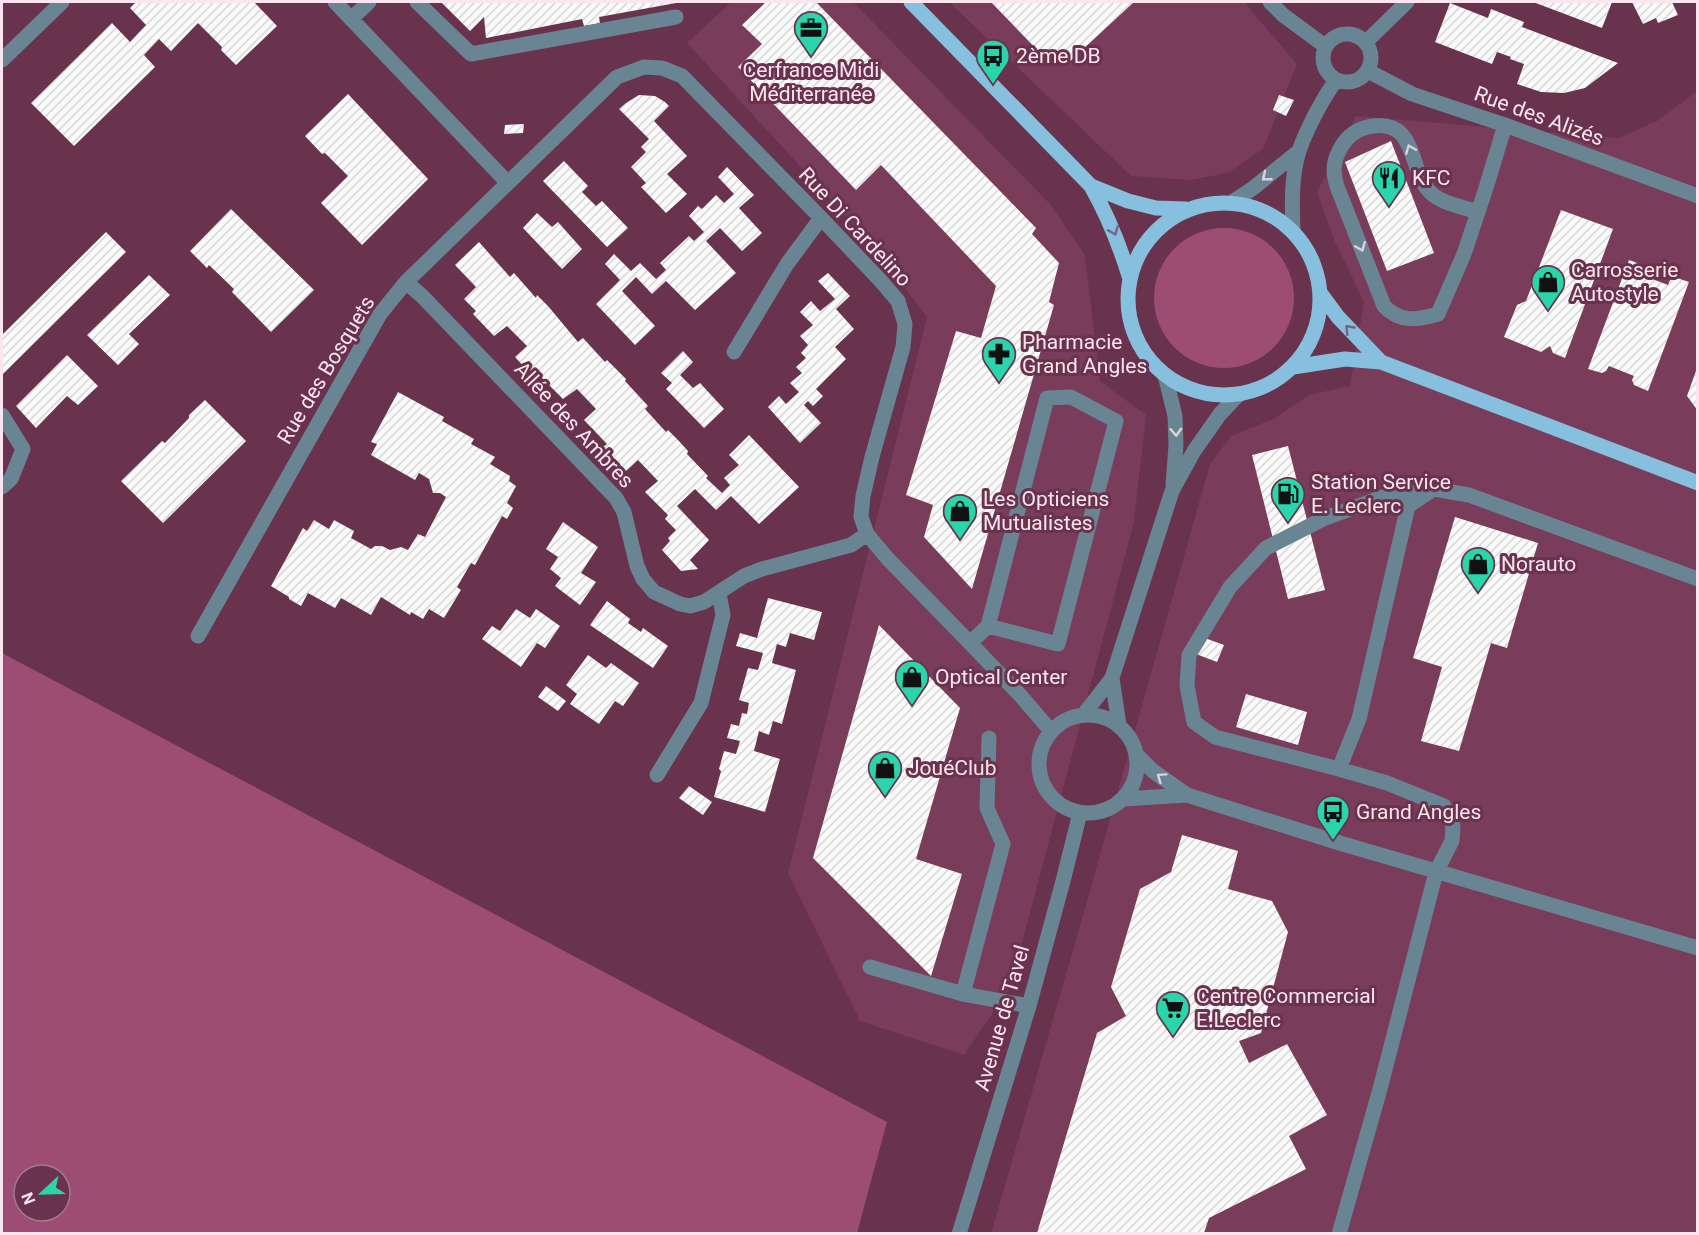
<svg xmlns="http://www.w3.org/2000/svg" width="1699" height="1235" font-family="Roboto,sans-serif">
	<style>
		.built { fill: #793c5a }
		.grass { fill: #9d4c73; fill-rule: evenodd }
		.building { fill: url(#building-hatch) }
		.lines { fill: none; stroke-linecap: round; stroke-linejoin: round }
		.minor { stroke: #698594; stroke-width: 15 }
		.major { stroke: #87c0de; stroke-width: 15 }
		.oneway { stroke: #ded2dc }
		.oneway2 { stroke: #746480 }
		.labels { text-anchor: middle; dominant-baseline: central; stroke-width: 6; stroke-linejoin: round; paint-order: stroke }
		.poi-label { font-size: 21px; fill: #fbe5ee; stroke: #69324d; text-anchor: start }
		.street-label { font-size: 21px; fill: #fbe5ee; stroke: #69324d }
	</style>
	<defs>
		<pattern id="building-hatch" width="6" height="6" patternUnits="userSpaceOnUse" patternTransform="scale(1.5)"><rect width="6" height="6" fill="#fafafa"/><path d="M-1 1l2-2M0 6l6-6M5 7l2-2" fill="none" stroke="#d7d6d6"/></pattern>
	</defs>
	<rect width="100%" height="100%" fill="#69324d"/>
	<path class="built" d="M731,2H853L1050,204L1085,255L1100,381L1146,415L1134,522L1010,988L964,1055L860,1021L788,873L927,317L874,247L687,43Z
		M949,2H1244L1297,64L1263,149L1228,173L1190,180L1131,176Z
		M1697,91V1233L991,1234L1085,908L1210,464L1231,436L1275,418L1309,395L1350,386L1364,302L1335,242L1317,192L1356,116L1619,138L1657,121Z"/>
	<path class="grass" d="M1154 298a70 70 0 1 1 140 0a70 70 0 1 1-140 0Z
		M2,653L887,1122L857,1233H2ZM24,1175H60V1211H24Z"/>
	<path class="building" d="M136,2H254L277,26L236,65L221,50L222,47L198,23L171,51L159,39L144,55L155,67L74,146L31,103L112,23L130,42L146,25L130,8Z
		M441,2H675L676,3L599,17L600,23L584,26L582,19L486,38L484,17L470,31Z
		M766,2H816L1036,228L1032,234L1059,263L1049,302L1054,305L972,589L924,537L933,505L906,495L956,331L981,338L996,286L881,165L856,190L738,67L762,44L742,25Z
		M991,2H1134L1068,63L1047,60Z
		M1533,2H1612L1602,28Z
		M1632,2H1672L1678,15L1658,23L1656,18L1643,24Z
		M1450,3L1488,18L1491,9L1524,22L1522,27L1618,63L1585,88L1564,93L1541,92L1517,84L1524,64L1510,59L1511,57L1497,52L1492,64L1435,42Z
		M348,94L428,179L362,245L321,203L348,176L325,153L322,154L305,136Z
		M639,95L655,96L665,102L669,106L654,121L687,156L667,174L687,194L666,213L641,187L646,183L631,167L646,152L641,147L649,139L619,109L626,103Z
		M1279,95L1294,100L1286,116L1273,110Z
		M524,124L523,133L504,134L505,125Z
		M1391,141L1434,253L1387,271L1345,162Z
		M564,161L588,186L582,192L596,206L602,201L628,228L607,247L543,181Z
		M727,167L754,195L739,208L762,233L742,251L720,228L706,241L736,273L695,310L666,281L652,294L636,277L622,291L655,326L635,345L596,304L620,280L605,264L614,254L631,271L640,263L656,279L666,270L660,263L689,236L694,241L704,232L689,216L698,206L702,209L716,195L724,203L734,194L718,177Z
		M231,209L314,290L271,332L232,292L234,289L209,265L207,268L190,251Z
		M1561,210L1613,229L1565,358L1553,353L1550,346L1541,352L1504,337L1517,305L1526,301Z
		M537,213L552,227L558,222L582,249L562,269L523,228Z
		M106,232L126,252L2,375V335Z
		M479,242L510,277L514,273L536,298L537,295L548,306L578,342L583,338L605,362L607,360L626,379L625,381L648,406L645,409L666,432L668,430L678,440L688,451L687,454L708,476L706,478L722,493L730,485L724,478L739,465L729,455L749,435L799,487L759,524L731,496L716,510L695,489L677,506L709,540L690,560L698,569L681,571L662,550L670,541L668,538L676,530L665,519L668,515L645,492L658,481L638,460L626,471L603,447L607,444L584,420L596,409L577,389L563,399L541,377L537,381L515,357L527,346L507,326L494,336L473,314L476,311L464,299L476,287L455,265Z
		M1629,260L1640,264L1644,269L1642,275L1668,285L1670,280L1674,277L1689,282L1648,391L1634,385L1632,380L1634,376L1609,366L1606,371L1602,373L1588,369Z
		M828,273L850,296L836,309L854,329L835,347L846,359L816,389L823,396L813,406L808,401L804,405L821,423L800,443L768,407L779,396L786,404L799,392L790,383L802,373L796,367L806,358L801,353L808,345L800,336L813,325L800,312L811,301L820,311L835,299L818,281Z
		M149,275L170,295L129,334L139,344L118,365L87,335Z
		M683,351L693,362L680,375L693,388L700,383L724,409L704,428L666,389L672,383L661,373Z
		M67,355L98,386L78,405L67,396L36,428L16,406Z
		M1697,368H1698V411L1687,396Z
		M398,392L444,417L442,421L474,439L471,444L495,457L490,464L510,476L509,481L516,486L507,503L513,508L507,519L502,516L475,565L471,563L457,587L461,590L444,618L429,609L423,619L411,612L410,615L381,597L371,615L341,598L335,608L308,593L301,606L289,599V597L271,586L303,528L307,531L314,520L329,529L334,520L354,531L351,538L371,549L375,546H382L390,550L401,547L408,550L418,534L425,537L446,497L440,493H433L429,479L419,473L415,480L371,455L377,444L371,442Z
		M205,400L246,441L163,523L121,481L162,441L165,443L189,418V415Z
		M1288,446L1325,590L1288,599L1252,455Z
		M1455,517L1538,543L1507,648L1491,643L1459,751L1421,741L1442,667L1413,658Z
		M563,522L598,547L581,573L596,582L580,605L555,586L561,578L550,569L558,557L546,549Z
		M768,598L822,612L814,640L790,633L786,647L777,644L772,663L796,670L782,724L773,721L769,735L759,731L754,751L780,759L765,812L714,797L721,771L719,769L724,751L736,754L740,741L727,738L731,724L739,726L742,713L747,714L749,703L739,700L748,668L758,670L763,653L736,646L740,633L757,638Z
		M607,601L630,619L628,623L641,632L643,628L668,646L653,668L590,625Z
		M516,609L530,618L536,609L560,626L545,648L537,643L521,667L482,639L492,626L500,631Z
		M879,625L960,708L916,859L962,874L931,976L813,858Z
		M1202,637L1224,645L1217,662L1196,654Z
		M588,655L606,668L611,663L639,683L623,706L615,701L599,724L570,704L577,694L566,685Z
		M546,686L566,701L558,711L538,697Z
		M1246,694L1307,712L1298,745L1236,727Z
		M689,786L712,802L703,815L679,798Z
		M1182,835L1238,851L1228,889L1272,901L1288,932L1261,1033L1239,1041L1249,1063L1287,1044L1327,1115L1289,1136L1306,1169L1209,1218L1204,1233H1037L1097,1033L1126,1016L1111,987L1140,889L1171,872Z"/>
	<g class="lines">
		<path class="minor" d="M417,2L471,54L676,17
			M1270,2L1283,15L1325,46
			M351,19L369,2
			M1323 58a24 24 0 1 1 48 0a24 24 0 1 1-48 0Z
			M1366,42L1407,2
			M2,60L62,2
			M1368,71L1412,94L1505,125L1698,196
			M508,183L617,77L644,67L662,68L682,76L821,218L880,280L898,301L905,324L903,347L872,457L863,496L861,517L867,534L888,559L970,643L1021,696L1050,730
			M1232,202L1252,189L1299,151
			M1478,212C1463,207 1443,204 1431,193C1408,171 1418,120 1373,126C1358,128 1347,136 1340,149C1332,163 1333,175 1338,189L1384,306C1400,323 1418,320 1438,314L1464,254L1486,188L1505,125
			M1293,231C1292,204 1291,177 1299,151C1307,128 1322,100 1336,80
			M406,282L422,296L616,498L624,512L637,566L643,579L654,592L680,604L690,606L704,602L744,576L762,569L851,545L867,534
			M734,352L787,264L821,218
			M1165,375L1175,416L1176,445L1173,485
			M2,415L23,449L11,479L2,487
			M198,636L380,314L406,282L508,183L335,2
			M970,643L988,626L1058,644L1116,421L1071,397L1047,398L988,626
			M1112,678L1119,725
			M1084,714L1112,678L1172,491L1194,451L1220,414L1238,395
			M1039 764a49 49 0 1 1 98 0a49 49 0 1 1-98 0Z
			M1137,755L1153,771L1187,795L1333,841L1698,948
			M1339,769L1359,719L1408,506L1429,492
			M657,775L701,703L723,615L719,593
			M1123,799L1187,795
			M870,967L963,994L1029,1006
			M963,994L1003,844L987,808L989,738
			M959,1234L1029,1006L1063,881L1080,813
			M1339,1234L1380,1089L1436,872L1452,841L1453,826L1444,806L1387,783L1339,769L1215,737L1194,722L1187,686L1189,655L1230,587L1266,548L1323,519L1383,497L1434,489L1469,495L1698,579"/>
		<path class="major" d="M911,2L1091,186C1108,216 1120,246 1130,279
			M1091,186L1128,201L1156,208L1186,209
			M1128 299a96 96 0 1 1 192 0a96 96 0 1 1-192 0Z
			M1321,294L1338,317L1381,362
			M1293,367L1345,359L1381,362L1698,483"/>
	</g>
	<defs><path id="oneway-chevron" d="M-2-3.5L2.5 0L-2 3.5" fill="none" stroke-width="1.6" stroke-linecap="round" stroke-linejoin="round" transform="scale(1.5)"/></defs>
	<g class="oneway">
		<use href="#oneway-chevron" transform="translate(1410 149) rotate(-112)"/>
		<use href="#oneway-chevron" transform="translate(1266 177) rotate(141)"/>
		<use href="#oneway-chevron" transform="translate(1361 247) rotate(68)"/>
		<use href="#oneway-chevron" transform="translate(1176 432) rotate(87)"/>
		<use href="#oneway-chevron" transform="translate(1161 777) rotate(-145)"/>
	</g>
	<g class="oneway2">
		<use href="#oneway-chevron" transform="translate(1114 231) rotate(67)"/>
		<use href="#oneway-chevron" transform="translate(1349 329) rotate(-134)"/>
	</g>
	<defs>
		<g id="office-pin" transform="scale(1.725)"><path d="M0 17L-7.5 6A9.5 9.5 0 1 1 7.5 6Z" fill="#2ad5ac" stroke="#69324d"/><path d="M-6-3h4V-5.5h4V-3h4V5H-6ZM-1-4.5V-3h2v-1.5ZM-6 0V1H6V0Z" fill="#111"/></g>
		<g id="bus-pin" transform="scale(1.725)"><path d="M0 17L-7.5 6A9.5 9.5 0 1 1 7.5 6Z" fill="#2ad5ac" stroke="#69324d"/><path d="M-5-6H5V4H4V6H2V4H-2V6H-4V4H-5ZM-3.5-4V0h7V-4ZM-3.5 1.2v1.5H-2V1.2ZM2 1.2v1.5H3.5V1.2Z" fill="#111"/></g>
		<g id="restaurant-pin" transform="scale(1.725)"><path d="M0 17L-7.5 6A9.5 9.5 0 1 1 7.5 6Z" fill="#2ad5ac" stroke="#69324d"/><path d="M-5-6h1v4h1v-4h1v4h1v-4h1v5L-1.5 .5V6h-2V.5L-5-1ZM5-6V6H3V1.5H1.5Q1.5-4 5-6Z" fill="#111"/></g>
		<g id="shop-pin" transform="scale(1.725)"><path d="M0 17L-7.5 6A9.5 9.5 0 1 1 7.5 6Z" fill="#2ad5ac" stroke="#69324d"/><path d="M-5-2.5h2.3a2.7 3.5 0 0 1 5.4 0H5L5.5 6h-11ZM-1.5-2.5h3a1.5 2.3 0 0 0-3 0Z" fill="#111"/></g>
		<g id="pharmacy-pin" transform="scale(1.725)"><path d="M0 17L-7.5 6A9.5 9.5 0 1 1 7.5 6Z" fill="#2ad5ac" stroke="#69324d"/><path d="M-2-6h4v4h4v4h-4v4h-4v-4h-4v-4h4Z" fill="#111"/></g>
		<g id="fuel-pin" transform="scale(1.725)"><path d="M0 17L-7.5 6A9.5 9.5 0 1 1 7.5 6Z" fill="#2ad5ac" stroke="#69324d"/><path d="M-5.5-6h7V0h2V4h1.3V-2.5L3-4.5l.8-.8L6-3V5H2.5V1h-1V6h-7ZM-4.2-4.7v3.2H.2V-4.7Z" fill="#111"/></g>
		<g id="supermarket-pin" transform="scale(1.725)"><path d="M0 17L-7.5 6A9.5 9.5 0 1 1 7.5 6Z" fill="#2ad5ac" stroke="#69324d"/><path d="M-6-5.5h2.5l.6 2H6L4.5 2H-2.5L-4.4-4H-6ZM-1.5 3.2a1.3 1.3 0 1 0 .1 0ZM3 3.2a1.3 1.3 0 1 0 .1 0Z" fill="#111"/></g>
	</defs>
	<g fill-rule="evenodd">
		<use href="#office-pin" x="811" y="28"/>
		<use href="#bus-pin" x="993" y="56"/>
		<use href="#restaurant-pin" x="1389" y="178"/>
		<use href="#shop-pin" x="1548" y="282"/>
		<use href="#pharmacy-pin" x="999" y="354"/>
		<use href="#fuel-pin" x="1288" y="494"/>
		<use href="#shop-pin" x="960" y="511"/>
		<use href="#shop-pin" x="1478" y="564"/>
		<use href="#shop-pin" x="912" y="677"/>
		<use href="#shop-pin" x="885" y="768"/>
		<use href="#bus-pin" x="1333" y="812"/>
		<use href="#supermarket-pin" x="1173" y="1008"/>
	</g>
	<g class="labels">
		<g class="poi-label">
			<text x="1016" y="56">2ème DB</text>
			<text x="811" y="70" text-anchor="middle">Cerfrance Midi<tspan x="811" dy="24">Méditerranée</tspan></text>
			<text x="1412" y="178">KFC</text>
			<text x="1571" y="270">Carrosserie<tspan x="1571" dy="24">Autostyle</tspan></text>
			<text x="1022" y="342">Pharmacie<tspan x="1022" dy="24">Grand Angles</tspan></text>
			<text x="1311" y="482">Station Service<tspan x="1311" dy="24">E. Leclerc</tspan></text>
			<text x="983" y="499">Les Opticiens<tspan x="983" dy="24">Mutualistes</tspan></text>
			<text x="1501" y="564">Norauto</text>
			<text x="935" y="677">Optical Center</text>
			<text x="908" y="768">JouéClub</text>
			<text x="1356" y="812">Grand Angles</text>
			<text x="1196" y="996">Centre Commercial<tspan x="1196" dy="24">E.Leclerc</tspan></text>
		</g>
		<g class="street-label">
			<text transform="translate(1539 116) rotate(20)">Rue des Alizés</text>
			<text transform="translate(855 227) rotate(47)">Rue Di Cardelino</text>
			<text transform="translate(326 370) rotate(-59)">Rue des Bosquets</text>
			<text transform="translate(574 425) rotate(47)">Allée des Ambres</text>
			<text transform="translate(1002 1018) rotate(-74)">Avenue de Tavel</text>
		</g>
	</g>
	<rect width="1699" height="1235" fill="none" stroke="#fbe5ee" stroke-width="6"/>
	<g transform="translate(42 1193) rotate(248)"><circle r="28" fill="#69324d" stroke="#a37a8d" stroke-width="1.5"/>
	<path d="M0-4.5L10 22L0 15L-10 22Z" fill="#2ad5ac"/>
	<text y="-9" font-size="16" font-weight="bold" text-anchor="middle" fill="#fbe5ee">N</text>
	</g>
</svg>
